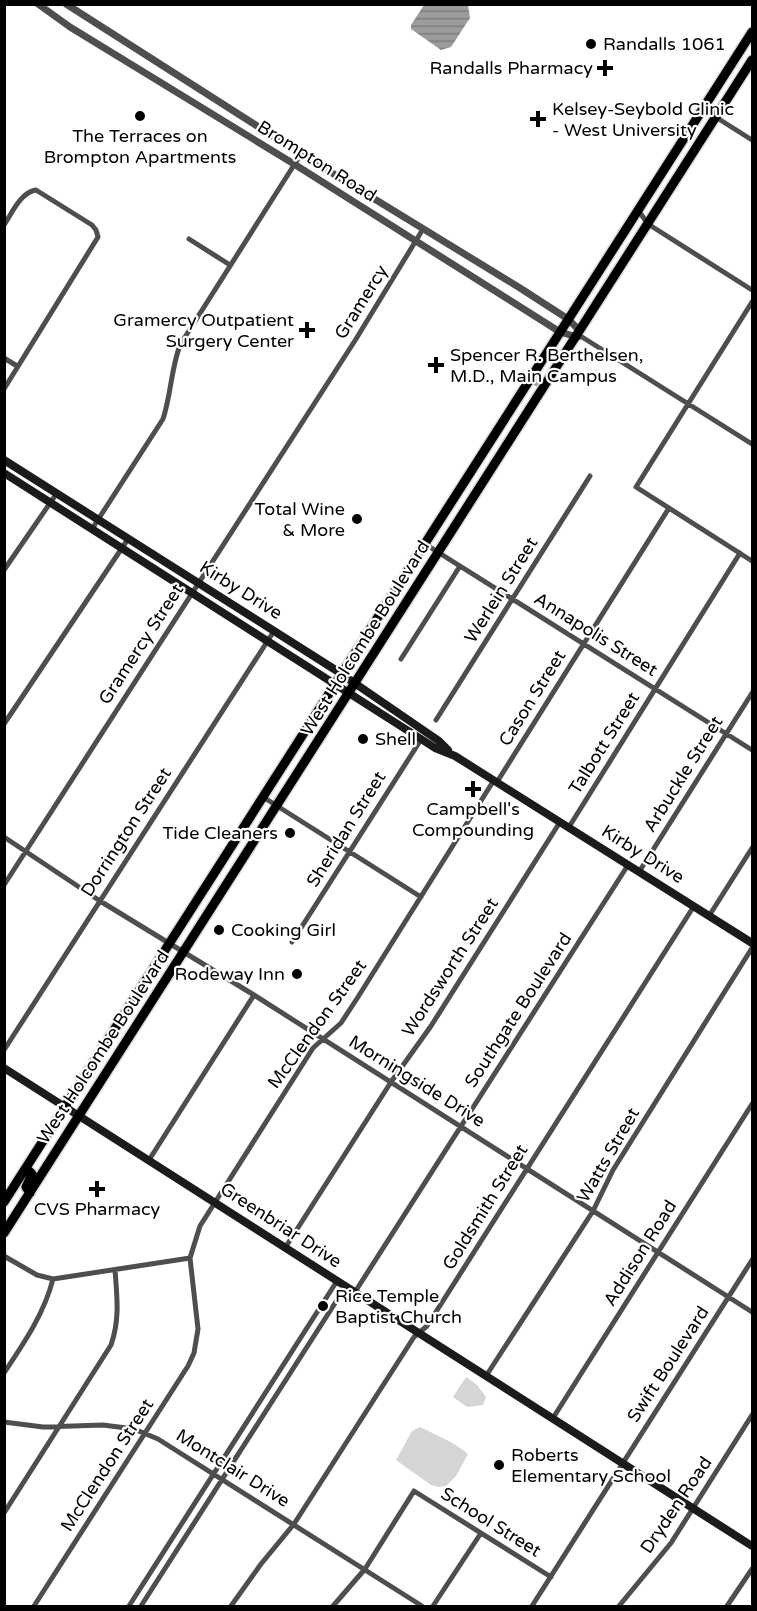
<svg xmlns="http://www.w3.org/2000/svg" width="757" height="1611" font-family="'Varela Round',sans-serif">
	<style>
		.green { fill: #d5d5d5 }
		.water { fill: url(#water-rules) }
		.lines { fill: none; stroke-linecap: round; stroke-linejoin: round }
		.river { stroke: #9c9c9c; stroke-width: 10 }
		.primary-casing { stroke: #dbdbdb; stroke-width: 12 }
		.minor { stroke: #4e4e4e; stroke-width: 5 }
		.tertiary { stroke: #4e4e4e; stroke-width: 7 }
		.secondary { stroke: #1b1b1b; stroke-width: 8 }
		.primary { stroke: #000; stroke-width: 9 }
		.poi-dot { fill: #000; stroke: #fff; stroke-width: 2 }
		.labels { text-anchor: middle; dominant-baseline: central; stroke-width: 4.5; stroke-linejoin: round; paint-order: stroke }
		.poi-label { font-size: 18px; fill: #000; stroke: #fff; text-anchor: start }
		.street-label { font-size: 18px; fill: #000; stroke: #fff }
	</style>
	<defs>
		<pattern id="water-rules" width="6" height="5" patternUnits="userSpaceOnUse" patternTransform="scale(1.5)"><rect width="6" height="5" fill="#9c9c9c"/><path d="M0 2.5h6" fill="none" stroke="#7d7d7d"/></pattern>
	</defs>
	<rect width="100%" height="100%" fill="#fff"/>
	<path class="green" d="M466,1377L477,1385L486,1397L483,1405L467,1407L453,1397Z
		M420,1427C436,1435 454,1442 468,1454L456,1476L446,1486L439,1487L431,1485L396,1460L412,1431Z"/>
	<path class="water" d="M424,5H468L470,18L451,47L441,50L411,29V25Z"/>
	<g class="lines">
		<path class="river" d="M537,381L539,382"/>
		<g class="primary-casing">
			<path id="primary" d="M26,1168L32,1174L26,1187L30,1193
				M4,1202L752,32
				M4,1233L752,60"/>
		</g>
		<path class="minor" d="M703,109L752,140
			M638,210L648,224L752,290
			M4,225C12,213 21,192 36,190L92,225L96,230L98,237L4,389
			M189,239L230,265
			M752,302L636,487L752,561
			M577,337H582L752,444
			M4,358L17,366
			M92,529L163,419C171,395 171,369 180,345L301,154
			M425,544L752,750
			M4,570L57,493
			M401,659L460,566
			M436,720L590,476
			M4,724L128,539
			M497,782L669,508
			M263,797L421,897
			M569,827L740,553
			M4,837L100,901L254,995L752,1312
			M639,872L752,693
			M4,885L356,339L423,229
			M709,916L752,848
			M292,942L422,738
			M4,1050L274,631
			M149,1160L254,995
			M285,1248L391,1082L431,1026L560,822
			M4,1256L37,1275L53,1279L190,1258
			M355,1292L628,865
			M4,1373C24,1343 44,1314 53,1279
			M486,1376L593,1211L613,1170L752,948
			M553,1418L752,1104
			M4,1422L43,1427L103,1425L134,1429L158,1439L422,1606
			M4,1513L111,1345C120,1319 117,1297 115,1270
			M34,1606L188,1366L194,1353L198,1329L190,1258L200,1226L313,1048L341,1023L358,997L494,780
			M129,1606L337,1281
			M141,1606L346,1286
			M231,1606L261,1564L294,1524L414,1337L427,1326L694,906
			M333,1606L365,1569L414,1491L551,1577
			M433,1606L481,1533
			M532,1606L752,1260
			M619,1606L671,1543L752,1415
			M727,1606L752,1569"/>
		<path class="tertiary" d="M38,4L70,27L294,164L560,332L577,337
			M66,4L301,154L520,288L568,319L580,331"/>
		<path class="secondary" d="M4,460L334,669L439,741L448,750
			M4,473L421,739L435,748L455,756L752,943
			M4,1068L752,1546"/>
		<use href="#primary" class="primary"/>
	</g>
	<g class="poi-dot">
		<circle cx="591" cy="44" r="6"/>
		<path d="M602 59h6v6h6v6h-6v6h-6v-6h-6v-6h6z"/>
		<circle cx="140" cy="116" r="6"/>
		<path d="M535 110h6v6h6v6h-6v6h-6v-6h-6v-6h6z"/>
		<path d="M304 321h6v6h6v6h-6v6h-6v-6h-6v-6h6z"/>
		<path d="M433 356h6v6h6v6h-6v6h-6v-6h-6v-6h6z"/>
		<circle cx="357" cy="519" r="6"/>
		<circle cx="363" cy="739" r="6"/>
		<path d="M470 780h6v6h6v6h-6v6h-6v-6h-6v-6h6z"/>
		<circle cx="290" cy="833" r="6"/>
		<circle cx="219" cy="930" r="6"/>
		<circle cx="297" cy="974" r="6"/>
		<path d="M94 1180h6v6h6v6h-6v6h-6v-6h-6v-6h6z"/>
		<circle cx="323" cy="1306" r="6"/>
		<circle cx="499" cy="1465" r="6"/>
	</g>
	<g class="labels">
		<g class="poi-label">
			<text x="603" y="44">Randalls 1061</text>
			<text x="593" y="68" text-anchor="end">Randalls Pharmacy</text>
			<text x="552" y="109">Kelsey-Seybold Clinic<tspan x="552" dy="21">- West University</tspan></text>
			<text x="140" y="136" text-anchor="middle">The Terraces on<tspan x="140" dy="21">Brompton Apartments</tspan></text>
			<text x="294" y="320" text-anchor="end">Gramercy Outpatient<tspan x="294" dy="21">Surgery Center</tspan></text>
			<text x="450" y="355">Spencer R. Berthelsen,<tspan x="450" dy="21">M.D., Main Campus</tspan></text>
			<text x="345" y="509" text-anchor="end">Total Wine<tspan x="345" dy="21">&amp; More</tspan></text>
			<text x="375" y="739">Shell</text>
			<text x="473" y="809" text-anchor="middle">Campbell's<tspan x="473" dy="21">Compounding</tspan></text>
			<text x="278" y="833" text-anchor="end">Tide Cleaners</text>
			<text x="231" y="930">Cooking Girl</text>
			<text x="285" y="974" text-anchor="end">Rodeway Inn</text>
			<text x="97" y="1209" text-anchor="middle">CVS Pharmacy</text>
			<text x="335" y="1296">Rice Temple<tspan x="335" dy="21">Baptist Church</tspan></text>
			<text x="511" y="1455">Roberts<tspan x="511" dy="21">Elementary School</tspan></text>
		</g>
		<g class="street-label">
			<text transform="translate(317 161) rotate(32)">Brompton Road</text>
			<text transform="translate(361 302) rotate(-58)">Gramercy</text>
			<text transform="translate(241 590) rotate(32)">Kirby Drive</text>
			<text transform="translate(501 590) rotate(-58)">Werlein Street</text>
			<text transform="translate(596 634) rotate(32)">Annapolis Street</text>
			<text transform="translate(365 638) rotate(-58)">West Holcombe Boulevard</text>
			<text transform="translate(141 644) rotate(-57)">Gramercy Street</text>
			<text transform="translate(532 698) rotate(-58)">Cason Street</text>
			<text transform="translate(604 743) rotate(-58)">Talbott Street</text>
			<text transform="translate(683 774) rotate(-58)">Arbuckle Street</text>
			<text transform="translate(346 829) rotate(-58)">Sheridan Street</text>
			<text transform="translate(126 832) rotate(-57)">Dorrington Street</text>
			<text transform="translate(643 854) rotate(32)">Kirby Drive</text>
			<text transform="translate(450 967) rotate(-57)">Wordsworth Street</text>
			<text transform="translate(518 1010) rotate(-57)">Southgate Boulevard</text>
			<text transform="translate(317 1024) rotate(-54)">McClendon Street</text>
			<text transform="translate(103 1047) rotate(-57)">West Holcombe Boulevard</text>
			<text transform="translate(417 1081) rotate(32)">Morningside Drive</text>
			<text transform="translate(608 1155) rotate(-60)">Watts Street</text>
			<text transform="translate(485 1207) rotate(-58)">Goldsmith Street</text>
			<text transform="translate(281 1225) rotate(33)">Greenbriar Drive</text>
			<text transform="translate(640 1253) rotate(-58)">Addison Road</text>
			<text transform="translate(668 1364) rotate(-57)">Swift Boulevard</text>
			<text transform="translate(107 1465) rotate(-57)">McClendon Street</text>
			<text transform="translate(233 1468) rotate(32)">Montclair Drive</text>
			<text transform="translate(676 1505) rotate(-56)">Dryden Road</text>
			<text transform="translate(491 1522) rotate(32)">School Street</text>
		</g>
	</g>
	<rect width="757" height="1611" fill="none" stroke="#000000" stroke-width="12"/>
</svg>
